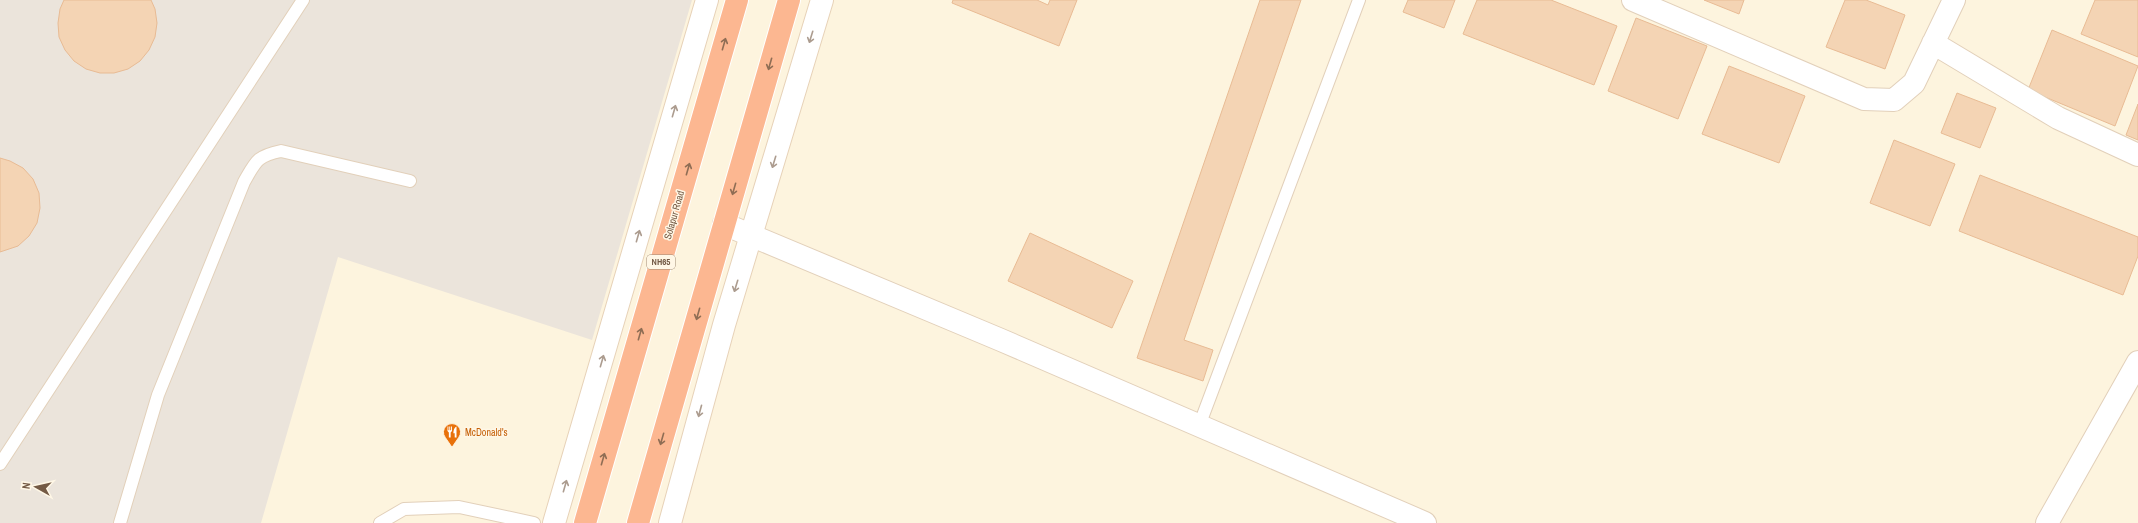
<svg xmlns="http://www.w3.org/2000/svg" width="2138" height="523" font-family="'Archivo Narrow',sans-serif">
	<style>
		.industrial { fill: #ebe4db }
		.building { fill: #f4d4b4; stroke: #e8bb94 }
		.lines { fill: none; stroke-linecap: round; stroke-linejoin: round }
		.lane-casing { stroke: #e2d0ba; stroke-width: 14 }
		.street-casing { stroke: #e2d0ba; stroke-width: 24 }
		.secondary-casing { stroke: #e7d2b8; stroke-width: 24 }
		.highway-casing { stroke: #fff; stroke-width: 24 }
		.lane { stroke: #fff; stroke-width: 12 }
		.street { stroke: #fff; stroke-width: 22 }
		.secondary { stroke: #fff; stroke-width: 22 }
		.highway { stroke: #fcb791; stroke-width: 22 }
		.oneway { stroke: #ac9c8f }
		.oneway2 { stroke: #8f6d54 }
		.labels { text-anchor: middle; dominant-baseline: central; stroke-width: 3; stroke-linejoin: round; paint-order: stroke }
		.shield { fill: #fff7e6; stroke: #9e8975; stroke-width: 1 }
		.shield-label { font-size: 9px; font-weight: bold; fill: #745a45 }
		.street-label { font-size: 10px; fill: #745a45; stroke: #fff7e6 }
		.food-label { font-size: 10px; fill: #c56008; stroke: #fff7e6; text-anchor: start }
	</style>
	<rect width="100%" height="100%" fill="#fdf4de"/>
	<path class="industrial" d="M0,0H692L592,340L338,257L261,523H0Z"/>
	<path class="building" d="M64,0H151L155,9L157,23L155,37L149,50L140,61L128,69L114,73H100L86,69L74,61L65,50L59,37L58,23L60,9Z
		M953,0H1037L1048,5L1050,0H1077L1059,46L952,3Z
		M1260,0H1301L1184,340L1213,350L1203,381L1137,358Z
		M1408,0H1455L1444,28L1403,12Z
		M1477,0H1551L1617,26L1594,85L1463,34Z
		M1704,0H1744L1739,14Z
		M1845,0H1866L1905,15L1885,69L1826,47Z
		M2095,0H2138V57L2081,34Z
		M1636,18L1707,46L1678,119L1608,91Z
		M2052,30L2138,66L2115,126L2028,90Z
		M1729,66L1805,96L1779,163L1702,134Z
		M1957,93L1996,108L1980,148L1941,133Z
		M2138,104V140L2126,135Z
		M1894,140L1955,164L1930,226L1870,203Z
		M0,158L10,161L23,168L33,179L39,193L40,208L37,223L29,236L18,246L0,252Z
		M1980,175L2138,237V256L2123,295L1959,231Z
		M1030,233L1133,281L1112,328L1008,281Z"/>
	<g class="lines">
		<g class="lane-casing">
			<path id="lane" d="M1199,426L1359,0
				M0,464L303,0
				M120,523L158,395L244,182C256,161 257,156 281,151L410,181
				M380,523L404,509L459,507L534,523"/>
		</g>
		<g class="street-casing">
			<path id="street" d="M1633,0L1864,99L1894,100L1914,83L1954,0
				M1933,43L2058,118L2138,155
				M724,224L1001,340L1425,523
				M2047,523L2138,362"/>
		</g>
		<g class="secondary-casing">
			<path id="secondary" d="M554,523L707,0
				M670,523L724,325L822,0"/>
		</g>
		<g class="highway-casing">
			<path id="highway" d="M585,523L737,0
				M638,523L789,0"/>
		</g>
		<use href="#lane" class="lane"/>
		<use href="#street" class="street"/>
		<use href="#secondary" class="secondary"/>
		<use href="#highway" class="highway"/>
	</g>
	<defs><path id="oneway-shaft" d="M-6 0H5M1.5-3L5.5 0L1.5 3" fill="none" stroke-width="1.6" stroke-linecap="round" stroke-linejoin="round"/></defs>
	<g class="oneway">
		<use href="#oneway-shaft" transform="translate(811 37) rotate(107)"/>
		<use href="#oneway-shaft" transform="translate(674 111) rotate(-74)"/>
		<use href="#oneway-shaft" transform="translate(774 162) rotate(107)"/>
		<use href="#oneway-shaft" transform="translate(638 236) rotate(-74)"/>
		<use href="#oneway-shaft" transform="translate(736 286) rotate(107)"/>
		<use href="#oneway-shaft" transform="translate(602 361) rotate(-74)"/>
		<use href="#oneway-shaft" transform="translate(700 411) rotate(105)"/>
		<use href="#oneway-shaft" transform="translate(565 486) rotate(-74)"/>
	</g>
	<g class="oneway2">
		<use href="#oneway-shaft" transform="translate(724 44) rotate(-74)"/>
		<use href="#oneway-shaft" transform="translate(770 64) rotate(106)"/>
		<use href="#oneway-shaft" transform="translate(688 169) rotate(-74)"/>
		<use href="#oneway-shaft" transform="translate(734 189) rotate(106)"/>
		<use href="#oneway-shaft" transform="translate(698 314) rotate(106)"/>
		<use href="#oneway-shaft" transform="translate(640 334) rotate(-74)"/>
		<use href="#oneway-shaft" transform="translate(662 439) rotate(106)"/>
		<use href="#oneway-shaft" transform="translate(603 459) rotate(-74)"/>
	</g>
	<defs>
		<g id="restaurant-pin" transform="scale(0.9)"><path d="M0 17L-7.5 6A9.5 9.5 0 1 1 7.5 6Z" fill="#e8710a" stroke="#fff7e6"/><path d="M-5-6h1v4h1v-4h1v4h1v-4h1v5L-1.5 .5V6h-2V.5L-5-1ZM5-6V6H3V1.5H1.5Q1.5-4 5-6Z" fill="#fff"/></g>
	</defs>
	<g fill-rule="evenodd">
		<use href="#restaurant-pin" x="452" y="432"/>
	</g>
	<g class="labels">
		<rect class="shield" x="647" y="255" width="28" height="14" rx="3"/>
		<g class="shield-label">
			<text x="661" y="262">NH65</text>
		</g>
		<g class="street-label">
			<text transform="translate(674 215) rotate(-74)">Solapur Road</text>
		</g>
		<g class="food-label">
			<text x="465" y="432">McDonald's</text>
		</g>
	</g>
	<g transform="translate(36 487) rotate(278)" stroke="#fff7e6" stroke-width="3" paint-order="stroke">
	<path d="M0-3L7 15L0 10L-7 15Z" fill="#745a45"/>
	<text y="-6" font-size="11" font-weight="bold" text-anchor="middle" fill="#745a45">N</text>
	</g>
</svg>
